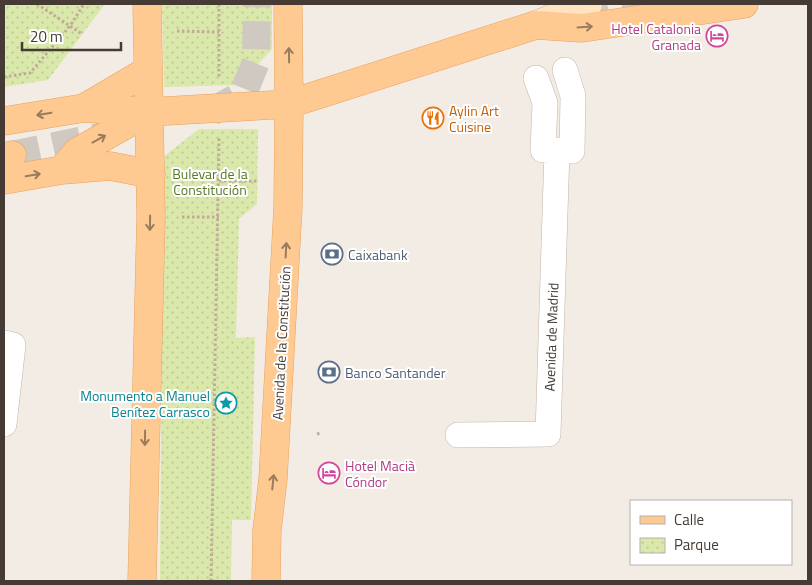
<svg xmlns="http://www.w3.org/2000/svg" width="812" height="585" font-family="'Titillium Web',sans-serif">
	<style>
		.park { fill: url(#park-dots) }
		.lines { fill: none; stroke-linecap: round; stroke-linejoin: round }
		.primary-tunnel { stroke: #d0c9c1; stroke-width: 28; stroke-dasharray: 28 14; stroke-linecap: butt }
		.street-casing { stroke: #c1b4aa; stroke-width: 26 }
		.secondary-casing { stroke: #d8b895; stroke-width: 29 }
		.primary-casing { stroke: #e7a25e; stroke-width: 29 }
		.path { stroke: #c1aa98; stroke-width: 3; stroke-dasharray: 2.5 2.5; stroke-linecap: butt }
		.street { stroke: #fff; stroke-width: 25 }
		.secondary { stroke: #ffe4c2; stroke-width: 28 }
		.primary { stroke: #ffca91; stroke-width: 28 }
		.oneway { stroke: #997b5e }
		.labels { text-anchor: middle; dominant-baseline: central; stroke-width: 4; stroke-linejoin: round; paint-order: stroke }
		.hotel-label { font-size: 14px; fill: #b23c85; stroke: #fff; text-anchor: end }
		.food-label { font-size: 14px; fill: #c56008; stroke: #fff; text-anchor: start }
		.park-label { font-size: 14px; fill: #567926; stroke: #fff }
		.service-label { font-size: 14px; fill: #4e5e75; stroke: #fff; text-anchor: start }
		.street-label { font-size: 14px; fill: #453b34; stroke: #fff }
		.culture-label { font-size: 14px; fill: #0d838f; stroke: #fff; text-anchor: end }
	</style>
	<defs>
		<pattern id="park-dots" width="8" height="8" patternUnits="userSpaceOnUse" patternTransform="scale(1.25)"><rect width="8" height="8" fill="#dae9ab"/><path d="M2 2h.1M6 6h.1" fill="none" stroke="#bcc994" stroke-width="1.8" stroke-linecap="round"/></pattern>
	</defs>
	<rect width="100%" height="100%" fill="#f3ece4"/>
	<path class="park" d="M4,4H105L48,80L4,87Z
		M162,4H272V49L239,85L164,87Z
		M199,129H258L257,204L239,219L236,338L255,337L251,520H232L231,581H160L163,157Z"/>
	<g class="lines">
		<path class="primary-tunnel" d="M582,19L636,4
			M211,112L243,94L256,62L257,4
			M12,155L103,136"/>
		<g class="street-casing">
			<path id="street" d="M536,78L545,103L543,150L572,151L573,96L565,70
				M4,343L13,345L4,424
				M458,435L548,434L557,150"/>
		</g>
		<g class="secondary-casing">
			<path id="secondary" d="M536,25L588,4"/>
		</g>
		<g class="primary-casing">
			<path id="primary" d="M84,108L147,71
				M4,121L84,108L148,112L289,104L536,25L582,28L744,4
				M4,157L12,155
				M62,170L77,152L148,112
				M4,180L62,170L110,166L151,174
				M142,581L151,217L147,4
				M266,581L267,530L273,479L288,207L289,104L288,4"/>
		</g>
		<path class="path" d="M37,4L82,34
			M219,4V78
			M177,31L219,32
			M4,77L30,73L70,26L84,4
			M219,181H257
			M182,217H219
			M317,434L322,433
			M211,581L219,138"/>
		<use href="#street" class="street"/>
		<use href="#secondary" class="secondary"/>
		<use href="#primary" class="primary"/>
	</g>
	<defs><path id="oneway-shaft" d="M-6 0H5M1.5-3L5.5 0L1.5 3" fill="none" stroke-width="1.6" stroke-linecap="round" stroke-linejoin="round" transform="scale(1.25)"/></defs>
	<g class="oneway">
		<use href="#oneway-shaft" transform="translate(585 27) rotate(-4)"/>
		<use href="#oneway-shaft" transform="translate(289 55) rotate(-91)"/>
		<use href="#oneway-shaft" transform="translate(44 114) rotate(171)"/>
		<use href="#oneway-shaft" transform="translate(99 139) rotate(-29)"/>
		<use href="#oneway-shaft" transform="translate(33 175) rotate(-10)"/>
		<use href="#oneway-shaft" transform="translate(150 223) rotate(91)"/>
		<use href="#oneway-shaft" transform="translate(286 250) rotate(-87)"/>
		<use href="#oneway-shaft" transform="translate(145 438) rotate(91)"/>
		<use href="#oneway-shaft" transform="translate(273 482) rotate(-84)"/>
	</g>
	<defs>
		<g id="hotel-ring" transform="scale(1.125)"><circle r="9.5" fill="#fff" stroke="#d1479c" stroke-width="1.5"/><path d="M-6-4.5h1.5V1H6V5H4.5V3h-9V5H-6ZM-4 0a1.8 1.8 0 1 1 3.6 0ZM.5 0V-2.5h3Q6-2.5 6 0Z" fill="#d1479c"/></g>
		<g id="restaurant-ring" transform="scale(1.125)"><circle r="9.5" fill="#fff" stroke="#e8710a" stroke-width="1.5"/><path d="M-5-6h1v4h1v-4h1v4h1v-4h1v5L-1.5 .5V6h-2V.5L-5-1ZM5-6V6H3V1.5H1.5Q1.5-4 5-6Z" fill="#e8710a"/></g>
		<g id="bank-ring" transform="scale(1.125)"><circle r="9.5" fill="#fff" stroke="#5c6f8a" stroke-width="1.5"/><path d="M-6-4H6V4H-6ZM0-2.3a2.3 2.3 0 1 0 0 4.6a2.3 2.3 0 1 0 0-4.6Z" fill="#5c6f8a"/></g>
		<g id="sight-ring" transform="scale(1.125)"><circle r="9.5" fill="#fff" stroke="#0f9aa8" stroke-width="1.5"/><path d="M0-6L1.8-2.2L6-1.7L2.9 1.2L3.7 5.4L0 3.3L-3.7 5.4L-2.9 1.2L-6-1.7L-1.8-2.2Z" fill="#0f9aa8"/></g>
	</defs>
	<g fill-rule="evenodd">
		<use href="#hotel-ring" x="717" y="36"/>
		<use href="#restaurant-ring" x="433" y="118"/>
		<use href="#bank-ring" x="332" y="254"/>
		<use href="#bank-ring" x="329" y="372"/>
		<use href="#sight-ring" x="226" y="403"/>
		<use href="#hotel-ring" x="329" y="473"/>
	</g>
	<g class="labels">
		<g class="hotel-label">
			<text x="701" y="28">Hotel Catalonia<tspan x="701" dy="16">Granada</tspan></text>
			<text x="345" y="465" text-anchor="start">Hotel Macià<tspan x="345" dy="16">Cóndor</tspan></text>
		</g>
		<g class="food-label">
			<text x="449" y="110">Aylin Art<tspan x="449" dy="16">Cuisine</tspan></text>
		</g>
		<g class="park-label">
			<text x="210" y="173">Bulevar de la<tspan x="210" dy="16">Constitución</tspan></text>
		</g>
		<g class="service-label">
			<text x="348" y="254">Caixabank</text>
			<text x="345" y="372">Banco Santander</text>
		</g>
		<g class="street-label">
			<text transform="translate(551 337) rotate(-88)">Avenida de Madrid</text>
			<text transform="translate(281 343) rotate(-87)">Avenida de la Constitución</text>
		</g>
		<g class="culture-label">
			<text x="210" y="395">Monumento a Manuel<tspan x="210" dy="16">Benítez Carrasco</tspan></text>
		</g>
	</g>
	<rect width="812" height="585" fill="none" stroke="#453b34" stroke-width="10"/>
	<rect x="630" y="500" width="162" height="65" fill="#ffffff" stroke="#b5b1ae"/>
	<rect x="640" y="516" width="25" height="8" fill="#ffca91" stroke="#b5b1ae"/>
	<text x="674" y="525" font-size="15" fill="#453b34">Calle</text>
	<rect x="640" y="538" width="25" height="15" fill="url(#park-dots)" stroke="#b5b1ae"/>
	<text x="674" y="550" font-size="15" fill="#453b34">Parque</text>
	<path d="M22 42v8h99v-8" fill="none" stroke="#453b34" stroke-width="2.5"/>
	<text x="30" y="42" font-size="15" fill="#453b34" stroke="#ffffff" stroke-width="4" paint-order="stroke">20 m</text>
</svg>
